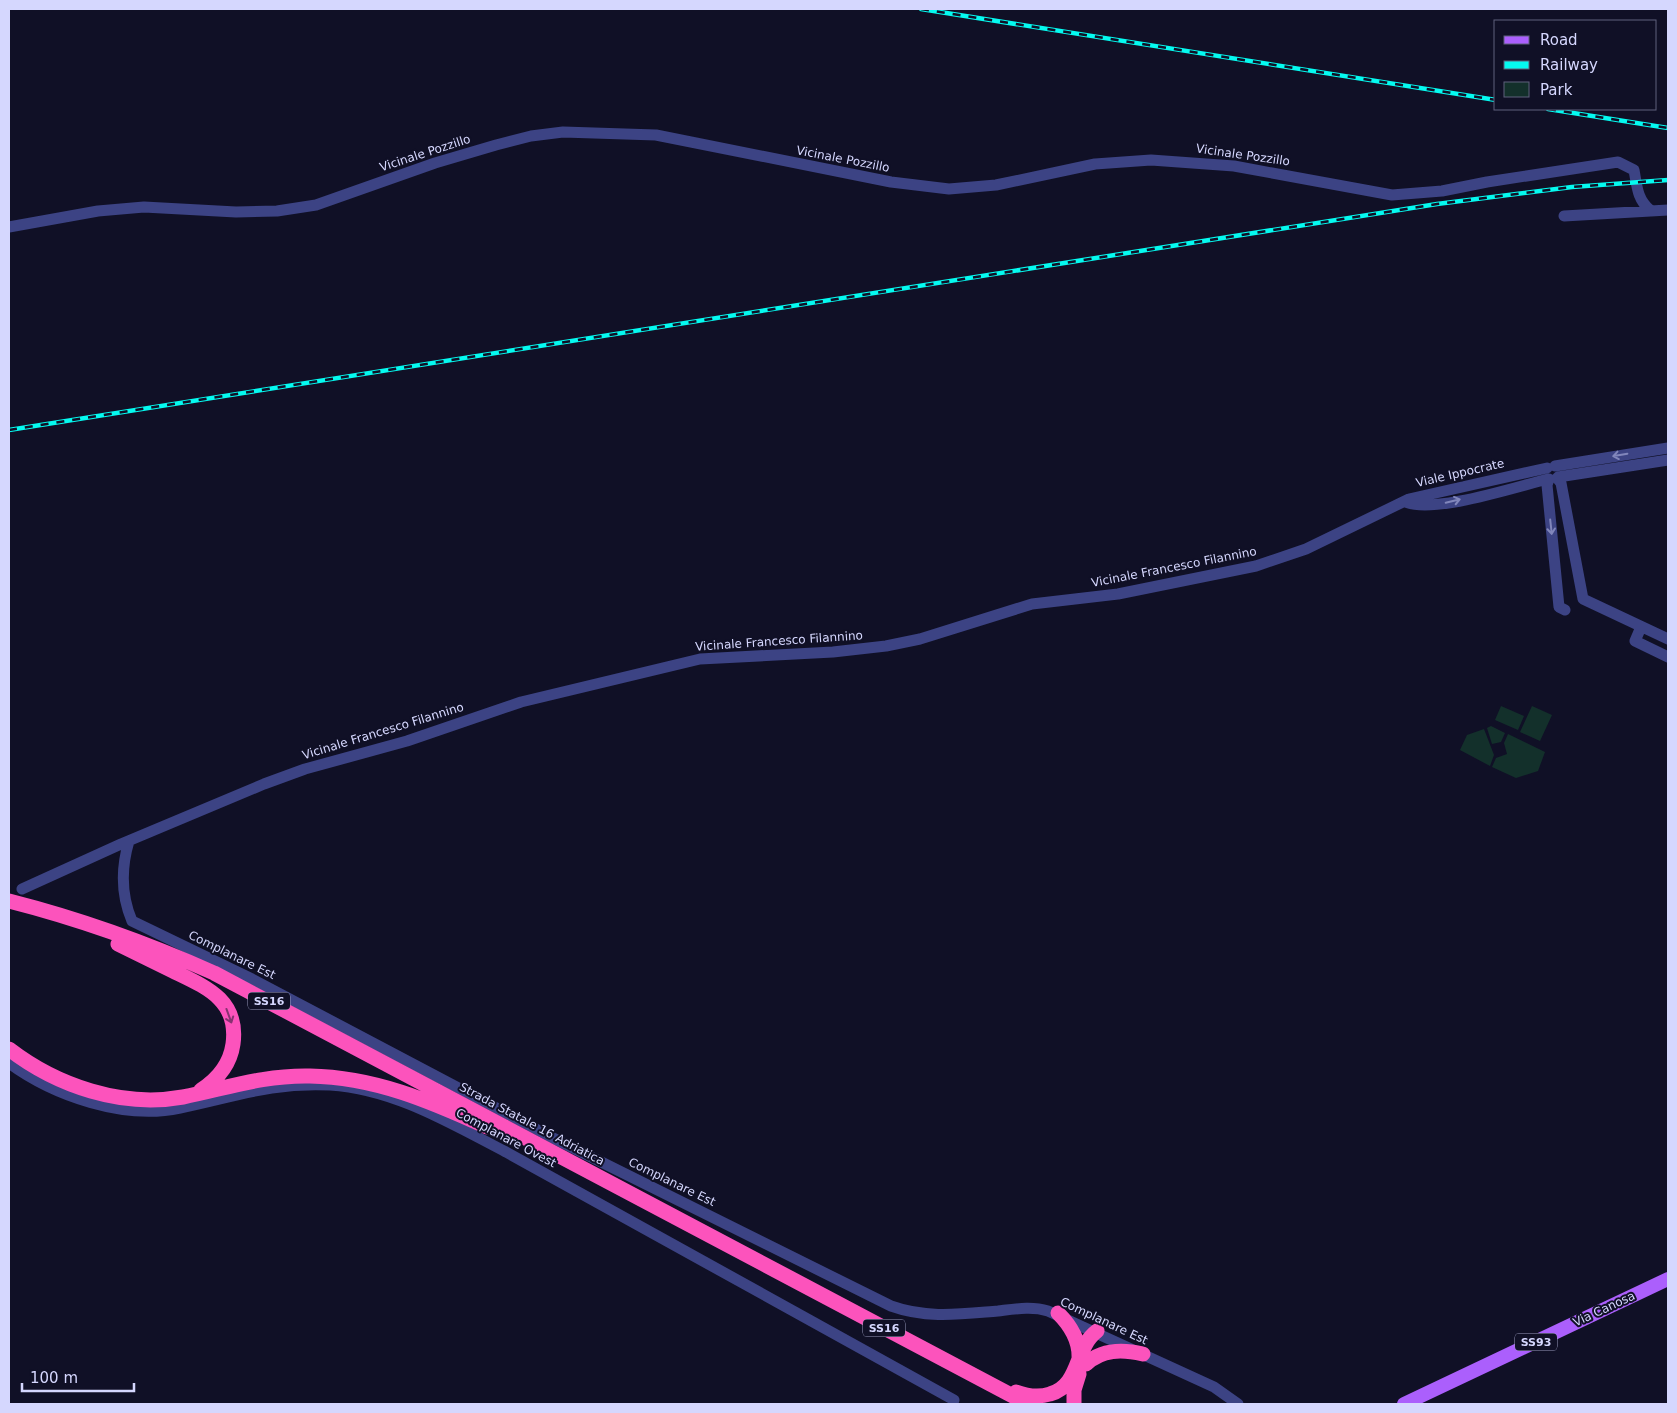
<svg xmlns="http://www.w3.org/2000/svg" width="1677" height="1413" font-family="'DejaVu Sans',sans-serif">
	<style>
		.green { fill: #13302b }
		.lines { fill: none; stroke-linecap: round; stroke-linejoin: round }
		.minor { stroke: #3c4384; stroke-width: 11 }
		.major { stroke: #ab5ffc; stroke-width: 14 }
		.highway { stroke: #fc53bc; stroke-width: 15 }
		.rail-casing { stroke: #05faf0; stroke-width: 4.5 }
		.rail { stroke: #101026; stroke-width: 2.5; stroke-dasharray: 8; stroke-linecap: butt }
		.oneway { stroke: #8186bb }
		.oneway2 { stroke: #863271 }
		.labels { text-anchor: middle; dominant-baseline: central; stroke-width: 4; stroke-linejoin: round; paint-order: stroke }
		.shield { fill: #101026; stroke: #9a9bbd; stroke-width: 1 }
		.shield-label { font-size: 11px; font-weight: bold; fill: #d5d7fe }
		.street-label { font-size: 12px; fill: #d5d7fe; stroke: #101026 }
	</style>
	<rect width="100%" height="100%" fill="#101026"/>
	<path class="green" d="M1501,706L1524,716L1518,730L1495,720Z
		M1532,706L1552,715L1540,741L1520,732Z
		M1491,726L1505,733L1501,742L1492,744L1487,728Z
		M1484,729L1494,755L1490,766L1460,750L1467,735Z
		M1508,734L1545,752L1538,771L1516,778L1492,767L1496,758L1507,754L1504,743Z"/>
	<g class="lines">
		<path class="minor" d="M1564,216L1668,210
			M9,227L98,211L144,207L236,212L277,211L316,205L435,163L496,145L531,136L563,132L656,135L891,182L949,189L996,185L1095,164L1151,160L1234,166L1392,195L1442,191L1487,182L1618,162L1634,170C1637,186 1637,199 1650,210
			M1555,466L1668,448
			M1558,477L1668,460
			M1557,478L1561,483L1583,599L1668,639
			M1549,479L1547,485L1559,607L1565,610
			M1405,502C1434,514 1515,487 1548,479
			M1641,627L1635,641L1668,657
			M129,841C121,868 121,895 132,921L252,979L551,1137L891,1306C927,1319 961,1314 998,1311C1015,1309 1032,1306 1048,1311L1214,1387L1238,1404
			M22,889L121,844L264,784L305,769L407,741L521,702L700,659L833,652L886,646L920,639L1032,604L1118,594L1256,566L1306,549L1409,499L1547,468
			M9,1063C54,1096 124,1120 180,1108C234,1097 272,1082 330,1085C394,1089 450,1123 506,1152L954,1400"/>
		<path class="major" d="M1404,1404L1668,1279"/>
		<path class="highway" d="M9,901C80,919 147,943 214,973L1028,1404
			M118,944C136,953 155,962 173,971C206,987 239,1000 233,1044C230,1065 218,1079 201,1090
			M9,1049C57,1086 122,1108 183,1097C228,1088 263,1075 310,1076C374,1077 430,1101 487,1127
			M1058,1313C1071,1326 1080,1341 1079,1359
			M1086,1364C1102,1349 1122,1349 1143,1354
			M1016,1392C1027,1396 1038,1398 1050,1394C1081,1385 1074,1348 1097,1331
			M1074,1404V1390L1079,1374"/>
		<g class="rail-casing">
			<path id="rail" d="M921,9L1496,100
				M1548,109L1668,128
				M9,430L1437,204L1572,187L1668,180"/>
		</g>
		<use href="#rail" class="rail"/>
	</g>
	<defs><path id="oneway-shaft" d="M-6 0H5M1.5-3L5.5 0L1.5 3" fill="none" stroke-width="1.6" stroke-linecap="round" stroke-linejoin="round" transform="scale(1.25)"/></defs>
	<g class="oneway">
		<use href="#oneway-shaft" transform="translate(1620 455) rotate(170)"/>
		<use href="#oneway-shaft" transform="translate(1453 501) rotate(-13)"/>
		<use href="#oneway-shaft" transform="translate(1551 527) rotate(84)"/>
	</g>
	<use class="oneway2" href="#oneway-shaft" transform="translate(229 1016) rotate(70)"/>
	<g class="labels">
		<g class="shield">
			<rect x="248" y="992.5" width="42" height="17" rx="4"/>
			<rect x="863" y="1319.5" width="42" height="17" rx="4"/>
			<rect x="1515" y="1333.5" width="42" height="17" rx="4"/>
		</g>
		<g class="shield-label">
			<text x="269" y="1001">SS16</text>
			<text x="884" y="1328">SS16</text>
			<text x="1536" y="1342">SS93</text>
		</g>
		<g class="street-label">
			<text transform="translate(425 153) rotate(-18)">Vicinale Pozzillo</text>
			<text transform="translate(1243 155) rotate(8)">Vicinale Pozzillo</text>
			<text transform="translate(843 159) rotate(11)">Vicinale Pozzillo</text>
			<text transform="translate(1460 473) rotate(-13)">Viale Ippocrate</text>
			<text transform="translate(1174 567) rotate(-11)">Vicinale Francesco Filannino</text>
			<text transform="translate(779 641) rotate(-4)">Vicinale Francesco Filannino</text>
			<text transform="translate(383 731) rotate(-17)">Vicinale Francesco Filannino</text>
			<text transform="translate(232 955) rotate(26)">Complanare Est</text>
			<text transform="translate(532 1124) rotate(28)">Strada Statale 16 Adriatica</text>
			<text transform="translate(506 1138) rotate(28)">Complanare Ovest</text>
			<text transform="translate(672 1182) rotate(26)">Complanare Est</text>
			<text transform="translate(1604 1309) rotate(-25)">Via Canosa</text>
			<text transform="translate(1104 1321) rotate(25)">Complanare Est</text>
		</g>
	</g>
	<rect width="1677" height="1413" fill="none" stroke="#d5d7fe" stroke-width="20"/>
	<rect x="1494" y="20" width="162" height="90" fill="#101026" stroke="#5f607c"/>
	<rect x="1504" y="36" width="25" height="8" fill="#ab5ffc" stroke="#5f607c"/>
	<text x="1540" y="45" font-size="15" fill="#d5d7fe">Road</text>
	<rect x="1504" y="61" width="25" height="8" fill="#05faf0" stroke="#5f607c"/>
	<text x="1540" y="70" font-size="15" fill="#d5d7fe">Railway</text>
	<rect x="1504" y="82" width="25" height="15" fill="#13302b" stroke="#5f607c"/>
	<text x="1540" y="95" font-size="15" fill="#d5d7fe">Park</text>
	<path d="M22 1383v8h112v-8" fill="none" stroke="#d5d7fe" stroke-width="2.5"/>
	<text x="30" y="1383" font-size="15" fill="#d5d7fe" stroke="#101026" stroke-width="4" paint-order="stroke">100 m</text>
</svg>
